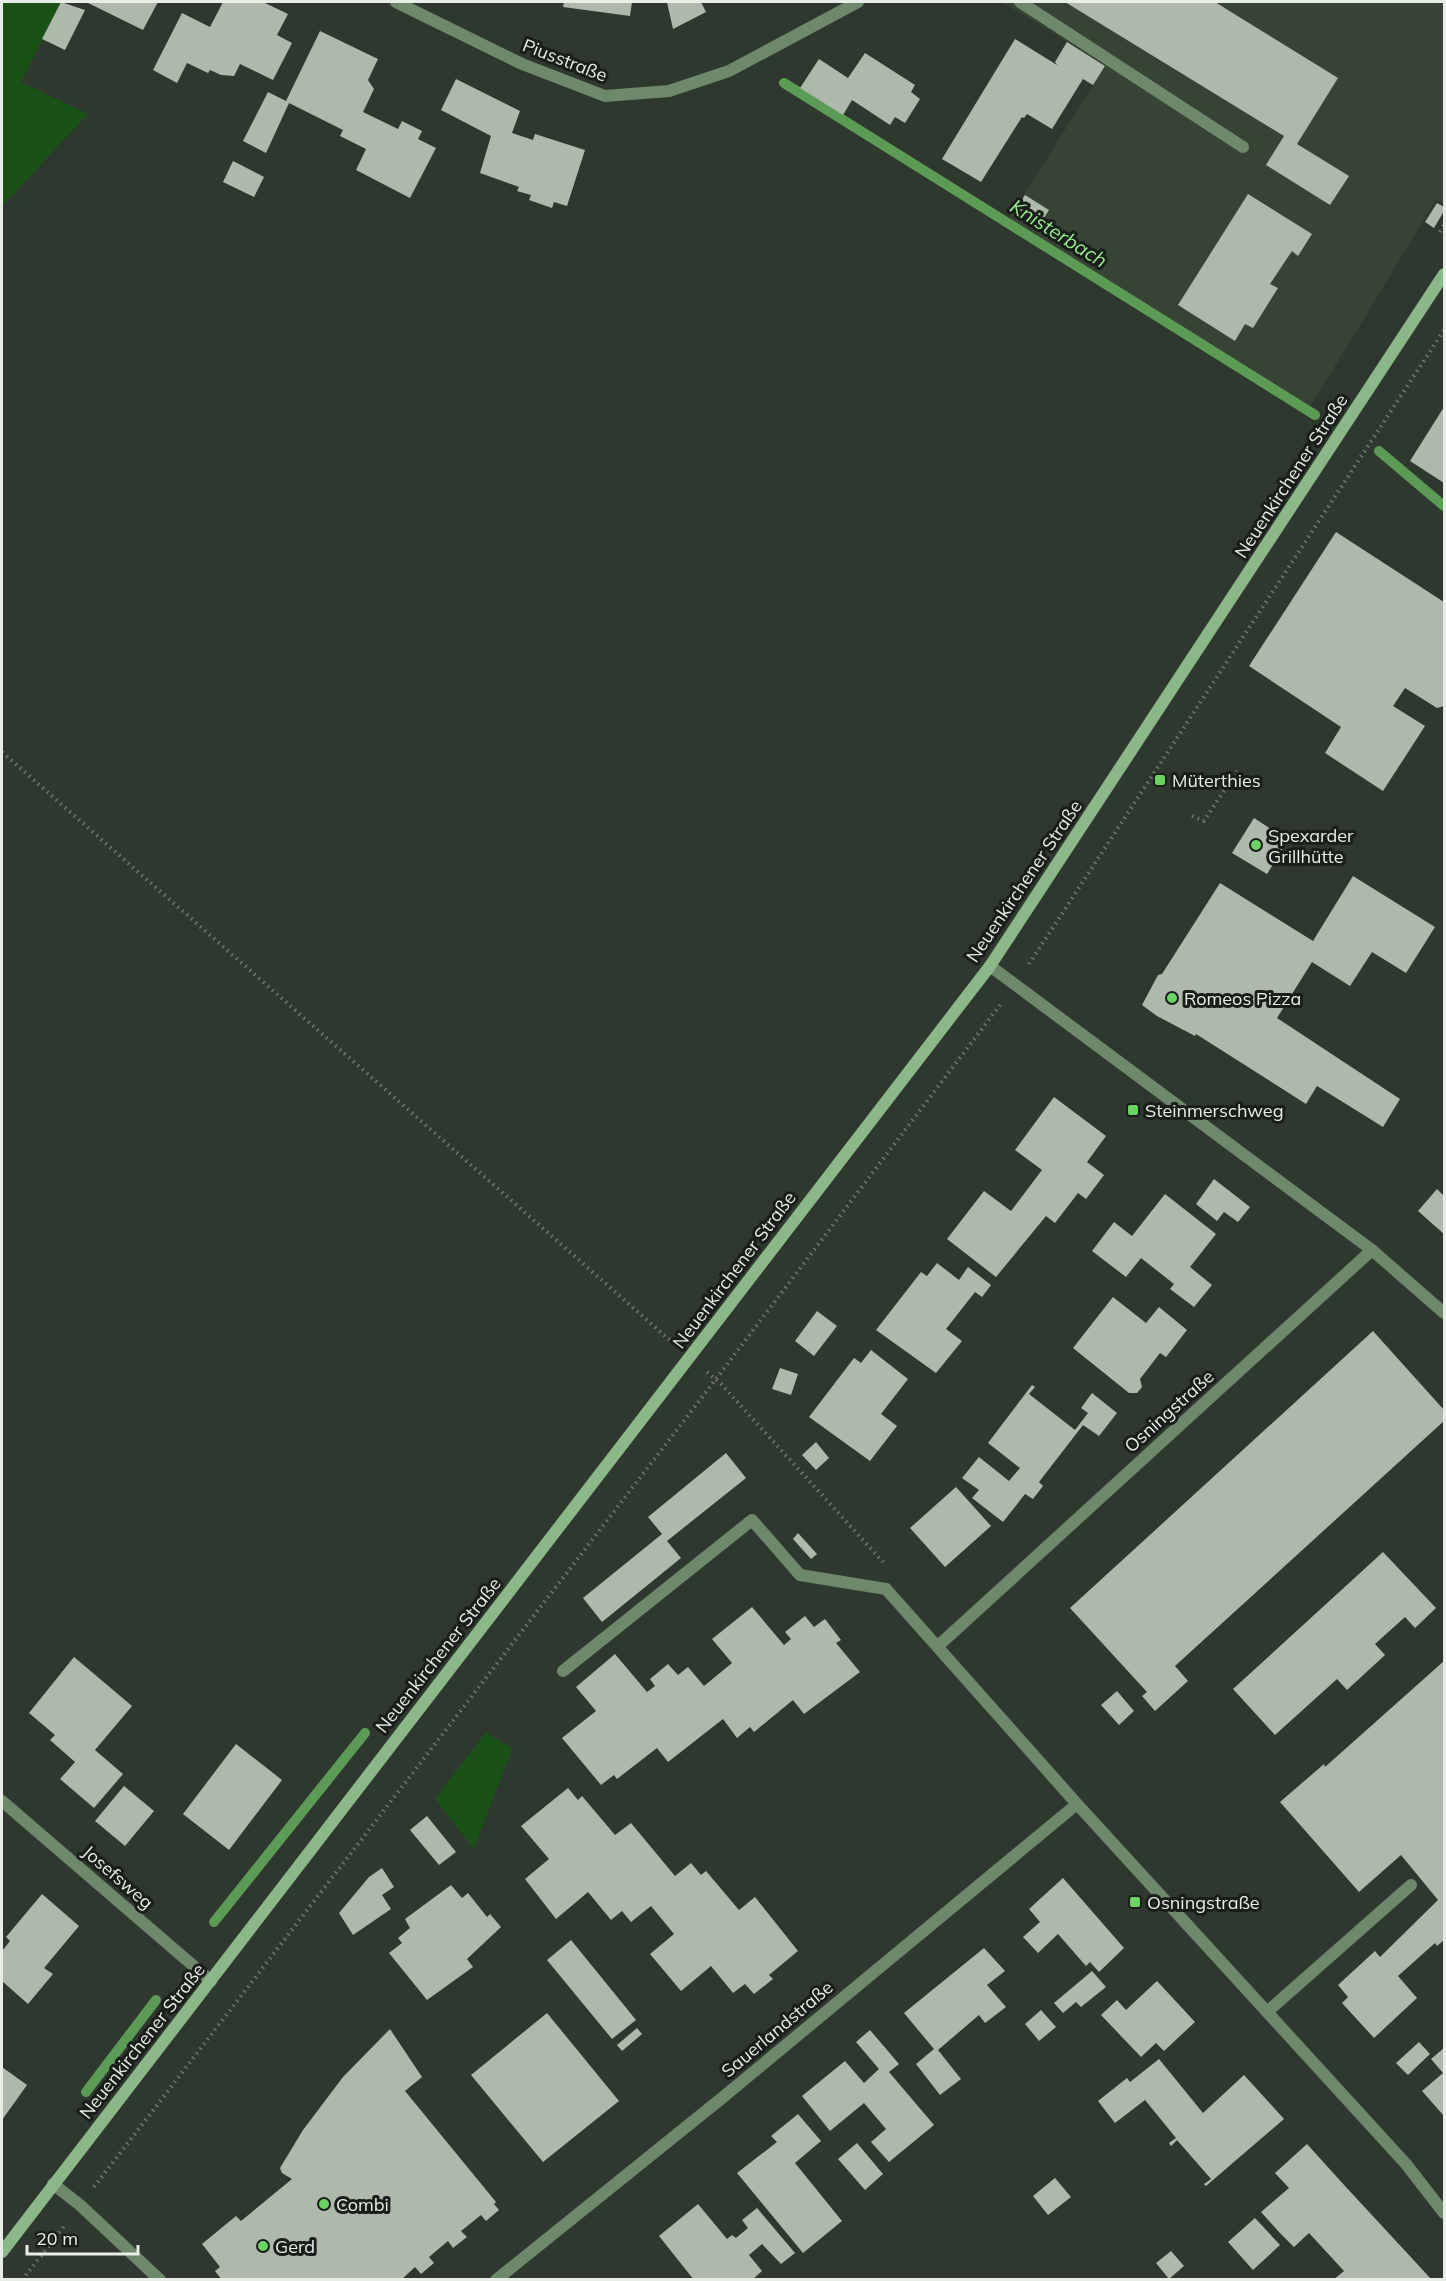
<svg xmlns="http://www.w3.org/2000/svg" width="1446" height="2281" font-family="Mulish,sans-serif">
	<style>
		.built { fill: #364335 }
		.green { fill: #195116 }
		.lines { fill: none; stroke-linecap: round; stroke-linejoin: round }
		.stream { stroke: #5c9b56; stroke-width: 10 }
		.building { fill: #aeb9ac }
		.path { stroke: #6f776e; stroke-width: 4; stroke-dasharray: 1.5 4.5; stroke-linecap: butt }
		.service { stroke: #6e886b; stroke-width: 12 }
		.minor { stroke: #6e886b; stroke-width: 12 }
		.secondary { stroke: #8cb788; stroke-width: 12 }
		.poi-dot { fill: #6bd363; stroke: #1a1e1a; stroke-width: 2 }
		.labels { text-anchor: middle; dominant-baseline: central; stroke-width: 6; stroke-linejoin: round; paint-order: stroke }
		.street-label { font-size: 18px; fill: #e8eee7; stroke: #1a1e1a }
		.poi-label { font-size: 18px; fill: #e8eee7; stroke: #1a1e1a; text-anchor: start }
		.water-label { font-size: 20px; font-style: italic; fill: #97ec8f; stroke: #1a1e1a }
	</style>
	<rect width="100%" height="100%" fill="#2f382e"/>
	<path class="built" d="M1002,2H1444V203L1436,200L1310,407L1006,223L1106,65Z"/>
	<path class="green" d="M2,2H61L21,82L88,114L2,206Z
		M486,1732L512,1749L474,1849L435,1799Z"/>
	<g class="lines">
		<path class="stream" d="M784,83L1315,415
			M1379,451L1444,506
			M214,1922L365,1733
			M86,2092L156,2000"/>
	</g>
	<path class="building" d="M61,2L85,10L65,50L42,39Z
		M86,2H158L143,30Z
		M223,2H263L288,14L277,35L292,43L273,80L240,64L234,76L221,75L210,70L208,73L187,63L177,83L153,70L182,13L210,27Z
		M564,2H632L630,16L563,7Z
		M667,2H701L706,12L673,29Z
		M1065,2H1215L1338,78L1297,144L1349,176L1330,205L1266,165L1284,136Z
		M320,31L378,59L368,80L374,89L363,112L398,129L402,121L422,131L418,139L436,148L410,198L356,170L366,149L340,136L343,130L289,103L266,153L243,141L268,92L286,101Z
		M1015,39L1057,65L1055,62L1067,42L1105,66L1093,85L1083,79L1052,129L1027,114L1024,118L1022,117L981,182L942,159Z
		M865,53L915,85L911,92L920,99L905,123L895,117L890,125L852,100L843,115L800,88L819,59L848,78Z
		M456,79L520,111L512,133L533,140L535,134L585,150L567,206L554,202L552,208L529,200L531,195L517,191L519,187L480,173L491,136L441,110Z
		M233,161L264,177L254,197L223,182Z
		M1248,194L1312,234L1298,256L1292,251L1270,284L1278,288L1253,328L1245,324L1235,341L1178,305Z
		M1025,195L1049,210L1037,229L1013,214Z
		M1437,203L1444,207V211L1434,228L1425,222Z
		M1444,407V483L1410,461Z
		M1336,532L1444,602V706L1437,708L1405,688L1393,706L1425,726L1383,791L1325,753L1341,727L1249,666Z
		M1254,818L1288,840L1267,874L1232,853Z
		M1353,876L1435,927L1406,973L1372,952L1350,986L1312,962L1277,1018L1400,1099L1383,1127L1317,1086L1306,1104L1196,1034L1195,1036L1157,1016L1142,1005L1158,975L1162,974L1220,883L1313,941Z
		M1054,1097L1106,1136L1087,1162L1104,1175L1086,1199L1078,1193L1055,1223L1046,1216L996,1277L947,1239L984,1191L1011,1211L1042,1170L1015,1150Z
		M1214,1179L1250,1207L1238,1222L1224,1212L1217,1221L1196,1204Z
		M1437,1189L1444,1196V1234L1418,1211Z
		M1165,1194L1216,1234L1190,1267L1212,1285L1194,1307L1170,1289L1174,1284L1141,1258L1126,1277L1092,1251L1114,1222L1132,1236Z
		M937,1263L959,1280L968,1267L991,1285L982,1297L975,1292L946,1329L962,1341L936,1373L876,1330L921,1272L927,1276Z
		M1113,1297L1146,1323L1159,1307L1187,1330L1166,1357L1160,1353L1140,1379L1142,1387L1137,1393H1129L1073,1348Z
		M817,1311L837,1326L814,1356L795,1341Z
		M1373,1331L1444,1410V1421L1175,1666L1188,1681L1155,1711L1142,1696L1147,1692L1070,1608Z
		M871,1350L908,1379L881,1414L897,1426L870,1461L809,1417L854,1358L861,1363Z
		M780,1368L798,1374L791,1395L772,1389Z
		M1032,1385L1035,1387L1029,1394L1075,1430L1088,1413L1081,1408L1092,1393L1117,1413L1099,1436L1083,1425L1039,1482L1043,1486L1033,1499L1025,1494L1003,1522L972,1498L979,1490L962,1478L979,1457L1009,1481L1020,1468L988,1443Z
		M816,1442L829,1458L816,1470L802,1455Z
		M726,1453L746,1478L667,1541L681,1558L602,1622L583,1598L662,1534L648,1517Z
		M956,1487L991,1526L945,1567L910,1528Z
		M798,1533L817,1554L811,1559L793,1539Z
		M1383,1552L1436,1608L1415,1628L1405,1617L1375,1644L1385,1655L1347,1690L1337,1679L1275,1735L1233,1689Z
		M752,1607L784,1645L791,1639L785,1632L805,1616L814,1627L825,1619L841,1640L836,1643L860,1672L804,1714L793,1700L754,1732L750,1727L737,1738L723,1719L668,1762L657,1748L617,1779L614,1775L601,1785L562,1738L596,1711L576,1687L615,1654L647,1692L655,1686L650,1679L668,1664L678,1675L688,1667L704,1686L732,1663L712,1639Z
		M74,1657L132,1706L95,1750L123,1774L94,1808L60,1779L75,1762L50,1740L55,1735L29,1713Z
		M1444,1661V1940L1437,1946L1435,1943L1398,1976L1417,1998L1374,2038L1342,2003L1348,1997L1338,1985L1375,1951L1380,1957L1438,1900L1401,1855L1359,1892L1280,1802L1324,1764L1325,1767Z
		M1117,1691L1134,1711L1119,1725L1101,1705Z
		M236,1744L282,1780L229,1850L183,1814Z
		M124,1786L154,1811L125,1846L95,1821Z
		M568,1788L578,1800L582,1796L615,1835L631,1823L675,1876L691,1863L701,1875L706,1871L739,1910L755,1897L798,1951L769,1975L773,1979L754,1994L745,1984L733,1993L711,1966L681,1991L650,1954L674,1934L651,1906L631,1922L622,1911L611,1920L588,1892L556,1919L525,1879L549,1859L521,1826Z
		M427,1816L456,1852L439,1865L410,1830Z
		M382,1868L394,1887L382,1895L391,1909L353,1935L339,1913L369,1877Z
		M1063,1878L1124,1948L1099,1972L1090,1962L1086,1966L1058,1934L1038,1953L1023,1937L1040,1922L1029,1909Z
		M451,1885L462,1898L468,1893L487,1917L490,1914L501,1927L467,1959L473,1967L427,2000L389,1953L402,1943L398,1938L410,1928L405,1919Z
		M42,1894L79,1926L44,1968L53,1974L28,2004L2,1981V1951L10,1941L6,1937Z
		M571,1940L636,2020L612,2039L547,1960Z
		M984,1948L1005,1971L987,1985L1006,2007L985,2023L979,2015L938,2050L961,2079L940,2095L916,2064L934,2049L904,2013Z
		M1092,1971L1106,1987L1081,2007L1076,2002L1063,2013L1054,2003Z
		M1157,1981L1195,2022L1164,2051L1156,2043L1141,2057L1101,2015L1117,2000L1126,2010Z
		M1041,2010L1056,2027L1039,2041L1025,2024Z
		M547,2013L619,2101L543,2162L471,2075Z
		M637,2028L642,2034L622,2051L617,2045Z
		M390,2029L422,2077L405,2091L496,2202L494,2204L499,2210L486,2221L481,2215L461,2231L467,2237L453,2248L448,2241L429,2257L434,2263L421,2274L415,2267L401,2280H222L215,2271L220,2267L202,2244L236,2216L241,2221L292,2179L282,2173L280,2168L303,2130L343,2077Z
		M870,2030L899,2064L889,2072L934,2125L889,2162L871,2142L886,2129L864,2103L830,2131L802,2096L845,2061L864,2083L879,2069L856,2042Z
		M1419,2042L1430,2054L1408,2075L1396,2063Z
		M1444,2048V2116L1422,2091L1443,2073L1431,2059Z
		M1159,2059L1203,2113L1244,2075L1284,2119L1206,2186L1204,2184L1211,2179L1177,2140L1171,2146L1169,2143L1176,2138L1145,2100L1115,2123L1098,2101L1127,2078L1130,2082Z
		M2,2067L27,2085L2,2120Z
		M798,2114L821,2141L795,2163L842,2221L803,2253L737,2173L777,2142L771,2136Z
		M857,2143L883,2174L865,2190L838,2159Z
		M1307,2144L1345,2186L1432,2280H1333L1344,2271L1309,2233L1294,2247L1279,2232L1261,2212L1289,2188L1275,2173Z
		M1055,2178L1071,2197L1048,2215L1033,2196Z
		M698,2204L727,2239L732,2235L736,2238L748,2228L742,2220L757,2208L795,2253L781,2264L762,2244L749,2255L762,2271L752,2280H694L659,2236Z
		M1255,2218L1280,2245L1253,2270L1228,2242Z
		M1171,2251L1184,2266L1169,2279L1156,2263Z"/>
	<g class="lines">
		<path class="path" d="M1440,232L1444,225
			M2,752L672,1342
			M1192,816L1204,821L1237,771
			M1029,964L1444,330
			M707,1372L721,1384L883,1562
			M94,2187L716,1379L1000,1005
			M22,2280L66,2224"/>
		<path class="service" d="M1020,2L1243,147
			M563,1671L752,1520L800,1575L886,1589
			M1267,2012L1411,1885"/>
		<path class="minor" d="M396,2L522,64L605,96L669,91L729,71L858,2
			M990,966L1372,1250L1444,1313
			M886,1589L1077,1804L1406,2164L1444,2213
			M938,1646L1372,1250
			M2,1801L211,1981
			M53,2184L80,2205L160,2280
			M496,2280L722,2098L1077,1804"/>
		<path class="secondary" d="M2,2252L990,966L1444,274"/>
	</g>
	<g class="poi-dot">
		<rect x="1154" y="774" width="12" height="12" rx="3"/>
		<circle cx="1256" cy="845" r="6"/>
		<circle cx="1172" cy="998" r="6"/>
		<rect x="1127" y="1104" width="12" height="12" rx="3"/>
		<rect x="1129" y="1896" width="12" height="12" rx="3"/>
		<circle cx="324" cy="2204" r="6"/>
		<circle cx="263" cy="2246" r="6"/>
	</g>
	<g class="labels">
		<g class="street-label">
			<text transform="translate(565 60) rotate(21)">Piusstraße</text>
			<text transform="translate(1291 476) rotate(-57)">Neuenkirchener Straße</text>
			<text transform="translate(1024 881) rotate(-56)">Neuenkirchener Straße</text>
			<text transform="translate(734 1270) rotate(-53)">Neuenkirchener Straße</text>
			<text transform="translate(1169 1411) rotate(-42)">Osningstraße</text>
			<text transform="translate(438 1655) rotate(-52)">Neuenkirchener Straße</text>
			<text transform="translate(118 1877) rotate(41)">Josefsweg</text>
			<text transform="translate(777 2029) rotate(-40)">Sauerlandstraße</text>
			<text transform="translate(142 2041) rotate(-52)">Neuenkirchener Straße</text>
		</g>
		<g class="poi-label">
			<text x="1172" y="780">Müterthies</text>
			<text x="1268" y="835">Spexarder<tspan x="1268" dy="21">Grillhütte</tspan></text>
			<text x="1184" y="998">Romeos Pizza</text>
			<text x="1145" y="1110">Steinmerschweg</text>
			<text x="1147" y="1902">Osningstraße</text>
			<text x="336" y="2204">Combi</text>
			<text x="275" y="2246">Gerd</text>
		</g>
		<g class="water-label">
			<text transform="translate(1059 233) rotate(32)">Knisterbach</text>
		</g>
	</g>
	<rect width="1446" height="2281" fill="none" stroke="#e8eee7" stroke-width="6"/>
	<path d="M27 2245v9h111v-9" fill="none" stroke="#e8eee7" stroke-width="3"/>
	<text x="36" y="2245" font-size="18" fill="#e8eee7" stroke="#1a1e1a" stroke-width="4.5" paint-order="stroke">20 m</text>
</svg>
